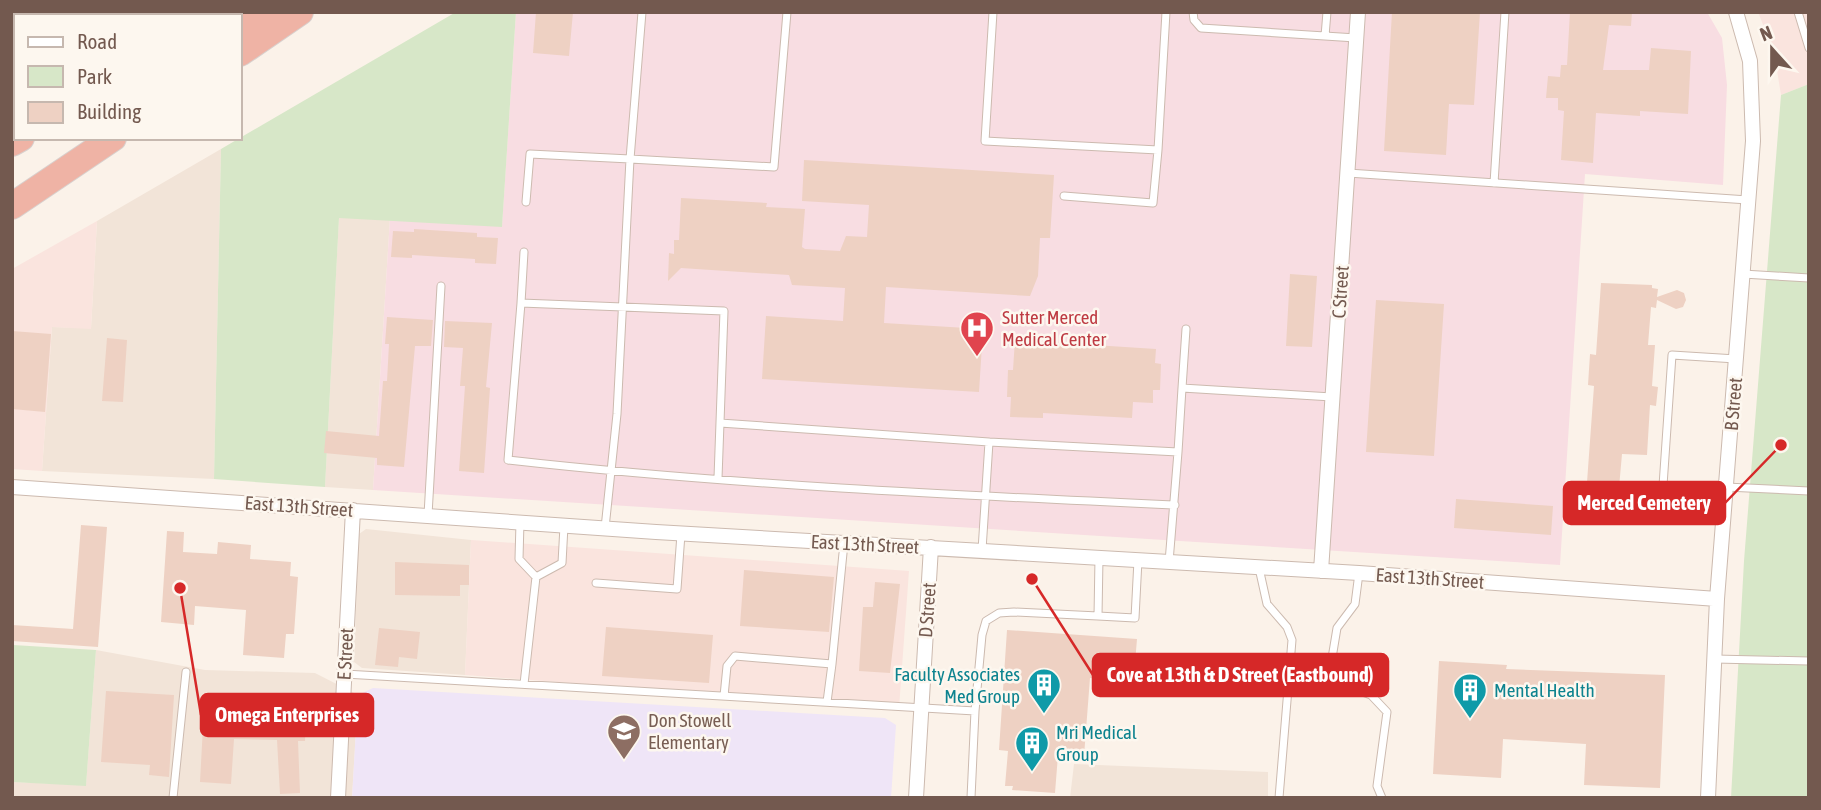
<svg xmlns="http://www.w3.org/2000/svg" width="1821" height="810" font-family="'Asap Condensed',sans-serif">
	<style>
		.residential { fill: #f2e4d8 }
		.commercial { fill: #fae4de }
		.education { fill: #efe5f7 }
		.medical { fill: #f8dde2 }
		.green { fill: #d7e7c8 }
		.building { fill: #eed1c3 }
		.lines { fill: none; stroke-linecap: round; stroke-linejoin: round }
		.service-casing { stroke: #ccbaaf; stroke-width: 9 }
		.minor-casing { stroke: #ccbaaf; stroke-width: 16 }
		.motorway-casing { stroke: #d8d1ce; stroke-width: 28 }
		.service { stroke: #fff; stroke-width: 7 }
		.minor { stroke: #fff; stroke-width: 14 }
		.motorway { stroke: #efb3a5; stroke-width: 26 }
		.labels { text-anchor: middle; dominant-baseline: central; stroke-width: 5; stroke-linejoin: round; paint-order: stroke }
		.street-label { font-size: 19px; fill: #73594f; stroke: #fdf7ef }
		.health-label { font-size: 19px; fill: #be3a42; stroke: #fdf7ef; text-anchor: start }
		.culture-label { font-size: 19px; fill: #0d838f; stroke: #fdf7ef; text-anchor: start }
		.education-label { font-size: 19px; fill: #785e54; stroke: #fdf7ef; text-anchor: start }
		.leader { fill: none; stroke: #d62828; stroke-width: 2.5 }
		.callout-dot { fill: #d62828; stroke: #fdf7ef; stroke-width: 2.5 }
		.callout { fill: #d62828; stroke: #d62828; stroke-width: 2.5 }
		.callout-label { font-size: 21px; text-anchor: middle; font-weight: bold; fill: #fff }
	</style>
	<rect width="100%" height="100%" fill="#fbf2e9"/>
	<path class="residential" d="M221,149L214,479L42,471L52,327L91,328L97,221Z
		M339,217L390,218L373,490L325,487Z
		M366,529L471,540L465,675L362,668L354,662L359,534Z
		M96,650L205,670L315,673L358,695L352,798H12V782L86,785Z
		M1074,764L1268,772V798H1070Z"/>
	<path class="commercial" d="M1758,12H1809V84L1781,95L1774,52Z
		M97,221L91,329L52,327L42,471L12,469V269Z
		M471,540L909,571L899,708L465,675Z"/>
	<path class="education" d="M373,688L885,718L896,725L891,798H352L358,695Z"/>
	<path class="medical" d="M516,12H1707L1722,38L1727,85L1723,185L1585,174L1560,565L373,490L390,218L502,226Z"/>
	<path class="green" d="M456,12H516L502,227L339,218L325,487L214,479L221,149Z
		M1809,84V798H1731L1744,561L1781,95Z
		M13,645L96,650L86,786L12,782Z"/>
	<path class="building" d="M536,12H573L569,56L533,53Z
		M1392,12H1480L1474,105L1449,104L1446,155L1384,151Z
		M1570,12H1632L1631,26L1609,25L1603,70H1649L1651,48L1691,51L1688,114L1640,111V116L1596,113L1593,163L1561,160L1564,111L1558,110V98H1546L1548,76L1560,77L1561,65H1567Z
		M804,160L1054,175L1050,238H1040L1038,276L1030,296L886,287L884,323L983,329L979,392L762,379L766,316L843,321L845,288L792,285L789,275L681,268L668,281L669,253L674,254V240H679L681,198L767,203L766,207L805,209L802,247L805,249L840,251L846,236L867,237L869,205L802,201Z
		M414,229L477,233V237L498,238L496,264L475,263V259L412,255V258L391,257L393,231L414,232Z
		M1290,274L1317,276L1312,347L1286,346Z
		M1601,283L1652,285V288L1658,289L1657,297L1677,290L1684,293L1686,300L1683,307L1676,309L1657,300L1656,308L1651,307L1648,345H1655L1652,386L1658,387L1656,406L1650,405L1647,455L1622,454L1618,499L1607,498L1606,506L1588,504L1589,497L1586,496L1594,386L1588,385L1590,354L1596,355Z
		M1376,300L1444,304L1434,456L1366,452Z
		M387,317L433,320L431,346H415L404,467L377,465V458L324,453L326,431L379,436L383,381H387L389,344H385Z
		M445,321L492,323L486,387L490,388L484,473L459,471L465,386H460L463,348L444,347Z
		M12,331L51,334L45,412L12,409Z
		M107,338L127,340L123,402L102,401Z
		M1015,340L1156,349L1155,363L1161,364L1160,390H1153V403L1133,402L1132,418L1043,413V418L1010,417L1011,397H1007L1008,370H1013Z
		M1456,499L1553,506L1551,535L1454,528Z
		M81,525L107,527L98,647L12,641V625L73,629Z
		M167,531L184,532L183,552L217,554L218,542L251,545L250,559L291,562L290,576L298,577L294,634H286L284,658L243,655L246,610L195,606L194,625L161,622Z
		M395,562L469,565V585H460V596L395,595Z
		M744,570L834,577L829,632L740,626Z
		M875,582L900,584L890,673L859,671L863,607H873Z
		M606,627L713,635L709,683L602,676Z
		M379,628L420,632L417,659L399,657L398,667L375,665Z
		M1007,630L1137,639L1135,663H1127L1126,681L1090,678L1084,756L1058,755L1055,793L1012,790L1013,786H1005L1008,751L999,750Z
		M1439,661L1507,665L1506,669L1665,675L1660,788L1584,785L1586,744L1503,739L1501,778L1433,774Z
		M106,691L174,695L169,777L149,775L150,765L101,762Z
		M204,708L236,711V715L306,717L305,741H298L300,793L280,794L277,740L234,739L231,784L200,782Z"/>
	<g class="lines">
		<g class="service-casing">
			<path id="service" d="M993,12L985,141L1158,150L1166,12
				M1193,12L1194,20L1201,28L1356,38
				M1798,12L1809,48
				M1325,36L1327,12
				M1348,173L1748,200
				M1494,183L1505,12
				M1064,196L1153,203L1158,150
				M526,202L530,154L630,159L642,12
				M1743,274L1809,278
				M521,303L524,252
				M1182,388L1186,329
				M720,423L989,442L982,550
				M989,442L1178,452L1169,562
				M1178,452L1182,388L1332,397
				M718,478L724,311L521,303L508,460C730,485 953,495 1175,505
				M1726,487L1809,491
				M1724,505L1662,500L1672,355L1736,359
				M428,515L441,286
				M520,522L519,559L536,577L562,563L564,526
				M605,528L617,414L630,159L774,167L787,12
				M1099,558L1098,616L1135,618L1138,560
				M1259,568L1267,604L1287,627L1292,640L1279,798
				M1359,573L1355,604L1337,628L1331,664L1343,685L1371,695L1387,712L1377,786L1382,798
				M596,583L677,589L681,534
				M1715,659L1809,661
				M832,664L844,543
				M345,674L975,711
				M524,684L536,577
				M724,696L727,666L735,656L832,664L827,702
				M173,798L186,672
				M971,798L975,711L982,635L986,621L999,613L1014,612L1098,616"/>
		</g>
		<g class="minor-casing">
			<path id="minor" d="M12,487L656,532L1359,573L1717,599
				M1321,571L1358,12
				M338,798L353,510
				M916,798L931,547
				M1708,798L1717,599L1753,141L1750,61L1736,12"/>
		</g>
		<g class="motorway-casing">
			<path id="motorway" d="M37,16L45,12
				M119,16L126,12
				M240,24L262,12
				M12,28L16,26
				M240,53L300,12
				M12,73L16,71
				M12,143L21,138
				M12,206L113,138"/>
		</g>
		<use href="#service" class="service"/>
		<use href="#minor" class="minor"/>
		<use href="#motorway" class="motorway"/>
	</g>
	<defs>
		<g id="hospital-pin" transform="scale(1.75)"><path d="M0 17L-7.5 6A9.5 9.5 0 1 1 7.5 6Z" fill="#e0444e" stroke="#fdf7ef"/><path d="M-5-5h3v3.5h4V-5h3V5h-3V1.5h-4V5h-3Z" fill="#fff"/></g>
		<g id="building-pin" transform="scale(1.75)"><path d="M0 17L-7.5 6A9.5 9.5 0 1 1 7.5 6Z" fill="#0f9aa8" stroke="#fdf7ef"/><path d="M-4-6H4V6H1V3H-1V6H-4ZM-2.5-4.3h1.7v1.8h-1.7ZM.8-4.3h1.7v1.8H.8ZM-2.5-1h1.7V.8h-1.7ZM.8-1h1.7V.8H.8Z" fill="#fff"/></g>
		<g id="school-pin" transform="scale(1.75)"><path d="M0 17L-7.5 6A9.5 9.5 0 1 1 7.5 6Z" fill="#8d6e63" stroke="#fdf7ef"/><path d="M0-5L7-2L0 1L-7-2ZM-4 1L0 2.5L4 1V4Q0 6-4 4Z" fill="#fff"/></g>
	</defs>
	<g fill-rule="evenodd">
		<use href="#hospital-pin" x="977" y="328"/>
		<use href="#building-pin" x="1044" y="685"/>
		<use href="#building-pin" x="1470" y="690"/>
		<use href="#school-pin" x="624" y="731"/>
		<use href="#building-pin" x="1032" y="743"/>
	</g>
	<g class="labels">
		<g class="street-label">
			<text transform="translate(1340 292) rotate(-86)">C Street</text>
			<text transform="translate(1733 404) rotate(-85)">B Street</text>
			<text transform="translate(299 506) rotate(4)">East 13th Street</text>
			<text transform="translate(865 544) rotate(3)">East 13th Street</text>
			<text transform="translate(1430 578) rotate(4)">East 13th Street</text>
			<text transform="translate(927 610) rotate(-86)">D Street</text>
			<text transform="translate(345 654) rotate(-87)">E Street</text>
		</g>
		<g class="health-label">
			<text x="1002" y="317">Sutter Merced<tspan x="1002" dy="22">Medical Center</tspan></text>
		</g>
		<g class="culture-label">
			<text x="1020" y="674" text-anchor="end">Faculty Associates<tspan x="1020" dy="22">Med Group</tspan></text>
			<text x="1494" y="690">Mental Health</text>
			<text x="1056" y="732">Mri Medical<tspan x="1056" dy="22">Group</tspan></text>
		</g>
		<g class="education-label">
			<text x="648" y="720">Don Stowell<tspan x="648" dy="22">Elementary</tspan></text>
		</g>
	</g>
	<path class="leader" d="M1781 445L1725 503M1032 579L1093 675M180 588L201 715"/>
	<g class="callout-dot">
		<circle cx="1781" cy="445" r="7"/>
		<circle cx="1032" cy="579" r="7"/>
		<circle cx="180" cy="588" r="7"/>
	</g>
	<g class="callout">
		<rect x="1564" y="482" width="161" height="42" rx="7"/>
		<rect x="1093" y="654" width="295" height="42" rx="7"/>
		<rect x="201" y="694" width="172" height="42" rx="7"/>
	</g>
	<g class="callout-label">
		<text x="1644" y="510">Merced Cemetery</text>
		<text x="1240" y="682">Cove at 13th &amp; D Street (Eastbound)</text>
		<text x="287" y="722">Omega Enterprises</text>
	</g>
	<rect width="1821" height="810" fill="none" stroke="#73594f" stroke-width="28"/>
	<rect x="14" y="14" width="228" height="126" fill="#fdf7ef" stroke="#c6b8af" stroke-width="2"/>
	<rect x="28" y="37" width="35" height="10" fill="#ffffff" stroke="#c6b8af" stroke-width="2"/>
	<text x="77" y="49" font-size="21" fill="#73594f">Road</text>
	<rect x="28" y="66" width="35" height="21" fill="#d7e7c8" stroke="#c6b8af" stroke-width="2"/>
	<text x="77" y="84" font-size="21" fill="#73594f">Park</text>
	<rect x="28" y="102" width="35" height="21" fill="#eed1c3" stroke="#c6b8af" stroke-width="2"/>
	<text x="77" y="119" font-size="21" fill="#73594f">Building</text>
	<g transform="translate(1772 49) rotate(339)" stroke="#fdf7ef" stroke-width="5" paint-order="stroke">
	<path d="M0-5L12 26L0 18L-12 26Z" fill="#73594f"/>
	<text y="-10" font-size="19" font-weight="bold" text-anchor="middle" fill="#73594f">N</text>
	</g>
</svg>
